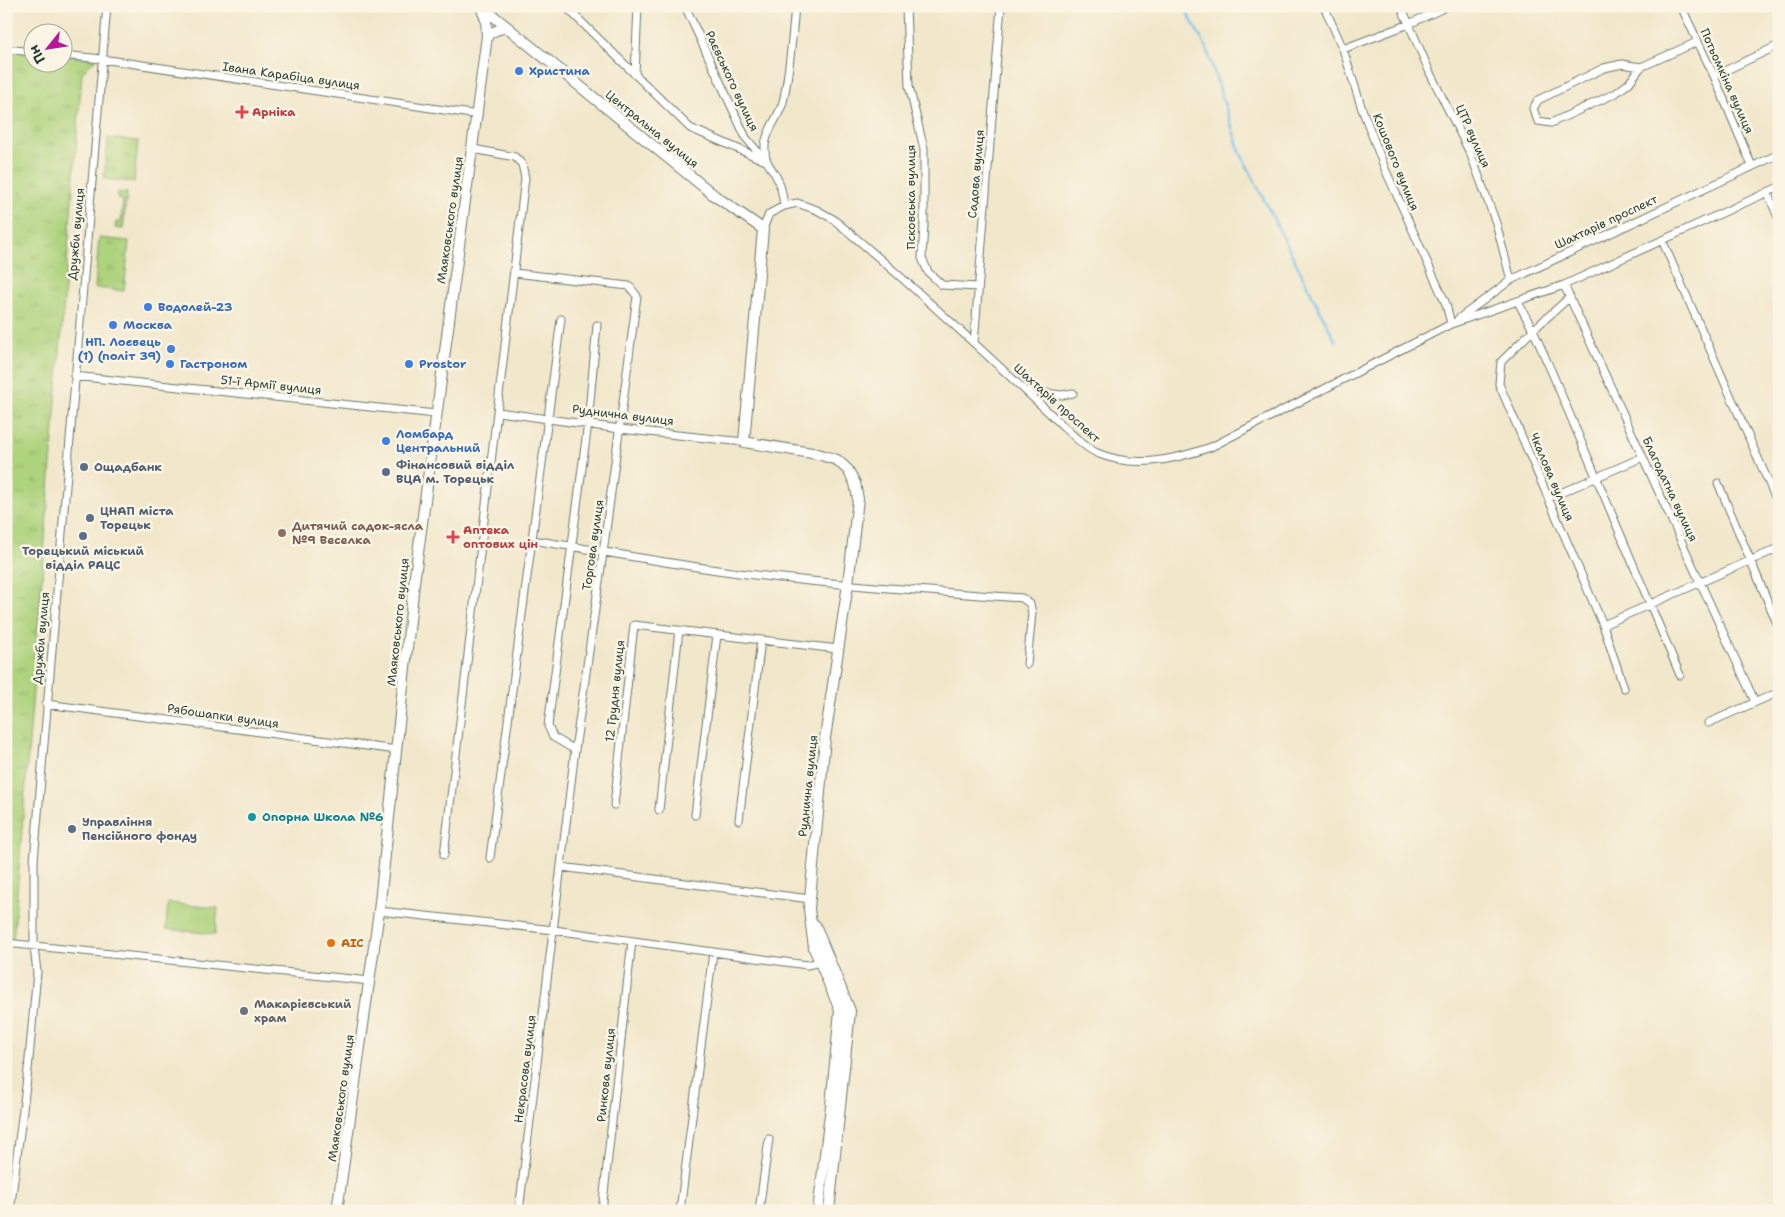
<svg xmlns="http://www.w3.org/2000/svg" width="1785" height="1217" font-family="'Shantell Sans',sans-serif">
	<style>
		.grass { fill: #aed37d; stroke: #668858 }
		.park { fill: url(#park-tufts); stroke: #668858 }
		.lines { fill: none; stroke-linecap: round; stroke-linejoin: round }
		.stream { stroke: #70c1eb; stroke-width: 2.5 }
		.minor-casing { stroke: #687869; stroke-width: 9 }
		.tertiary-casing { stroke: #687869; stroke-width: 11 }
		.secondary-casing { stroke: #687869; stroke-width: 12 }
		.minor { stroke: #fff; stroke-width: 7 }
		.tertiary { stroke: #fff; stroke-width: 9 }
		.secondary { stroke: #fff; stroke-width: 10 }
		.shop-dot { fill: #3f7fe0; stroke: #fcf5e5; stroke-width: 2 }
		.health-dot { fill: #e0444e; stroke: #fcf5e5; stroke-width: 2 }
		.service-dot { fill: #5c6f8a; stroke: #fcf5e5; stroke-width: 2 }
		.education-dot { fill: #8d6e63; stroke: #fcf5e5; stroke-width: 2 }
		.culture-dot { fill: #0f9aa8; stroke: #fcf5e5; stroke-width: 2 }
		.food-dot { fill: #e8710a; stroke: #fcf5e5; stroke-width: 2 }
		.worship-dot { fill: #6b7280; stroke: #fcf5e5; stroke-width: 2 }
		.labels { text-anchor: middle; dominant-baseline: central; stroke-width: 5; stroke-linejoin: round; paint-order: stroke }
		.shop-label { font-size: 12px; font-weight: bold; fill: #366cbe; stroke: #fcf5e5; text-anchor: start }
		.street-label { font-size: 12px; fill: #1f3d34; stroke: #fcf5e5 }
		.health-label { font-size: 12px; font-weight: bold; fill: #be3a42; stroke: #fcf5e5; text-anchor: start }
		.service-label { font-size: 12px; font-weight: bold; fill: #4e5e75; stroke: #fcf5e5; text-anchor: start }
		.education-label { font-size: 12px; font-weight: bold; fill: #785e54; stroke: #fcf5e5; text-anchor: start }
		.culture-label { font-size: 12px; font-weight: bold; fill: #0d838f; stroke: #fcf5e5; text-anchor: start }
		.food-label { font-size: 12px; font-weight: bold; fill: #c56008; stroke: #fcf5e5; text-anchor: start }
		.worship-label { font-size: 12px; font-weight: bold; fill: #5b616d; stroke: #fcf5e5; text-anchor: start }
	</style>
	<defs>
		<pattern id="park-tufts" width="24" height="20" patternUnits="userSpaceOnUse" patternTransform="scale(1.25)"><rect width="24" height="20" fill="#aed37d"/><path d="M3 7l-1-3M5 7V3M7 7l1-3M15 17l-1-3M17 17v-4M19 17l1-3" fill="none" stroke="#95b66d"/></pattern>
	</defs>
	<rect width="100%" height="100%" fill="#fcf5e5"/>
	<filter id="ink" filterUnits="userSpaceOnUse"><feTurbulence type="fractalNoise" baseFrequency=".02" numOctaves="2"/><feDisplacementMap in="SourceGraphic" scale="10" xChannelSelector="R" yChannelSelector="G"/><feConvolveMatrix kernelMatrix="1 2 1 2 8 2 1 2 1" color-interpolation-filters="sRGB"/></filter>
	<filter id="wash" filterUnits="userSpaceOnUse"><feTurbulence type="fractalNoise" baseFrequency=".0096" numOctaves="4" result="noise"/><feDisplacementMap in="SourceGraphic" scale="20" xChannelSelector="R" yChannelSelector="G"/><feGaussianBlur stdDeviation="1.12" result="paint"/><feColorMatrix in="noise" values="0 0 0 0 0 0 0 0 0 0 0 0 0 0 0 0 0 1.4 0 .05"/><feComposite in="paint" operator="in"/></filter>
	<g filter="url(#wash)">
		<rect width="100%" height="100%" fill="#f1e7cb"/>
		<path class="grass" d="M168,903L218,908L215,934L166,929Z"/>
		<path class="park" d="M14,50L32,52V62H62L63,55L96,59L82,73L13,944L6,943V138Z
			M108,138L138,141L134,182L104,179Z
			M118,192L127,193L123,229L115,228L116,222H121L123,200L118,199Z
			M99,238L129,241L124,291L95,288Z"/>
		<g class="lines">
			<path class="stream" d="M1185,6V9L1206,47L1240,152L1336,342"/>
		</g>
	</g>
	<g filter="url(#ink)">
		<g class="lines">
			<g class="minor-casing">
				<path id="minor" d="M565,6L690,128L766,161
					M685,6L746,138L764,159
					M906,6L909,86L924,149V225L922,258L928,272L942,285L978,287
					M1324,6L1343,49L1362,109L1385,169L1446,304L1451,324
					M1401,6L1431,75L1471,155L1496,223L1511,280
					M1681,6L1714,76L1752,166
					M6,49L32,52
					M1343,49L1409,24L1448,6
					M62,55L102,59L478,115
					M1641,67L1629,83L1616,93L1551,123L1538,121L1533,109L1538,100L1604,68L1622,64L1641,67L1697,42
					M635,75L638,6
					M1714,76L1779,45
					M1767,192L1779,219
					M784,206C783,197 782,189 778,180C771,164 764,166 765,145C767,129 779,117 783,102C790,71 792,39 795,6
					M763,229L769,214L784,206L797,203L817,210L833,219C896,271 957,327 1017,383C1033,398 1049,412 1064,427C1074,436 1085,448 1097,453C1134,469 1174,460 1211,447L1451,324L1564,285L1779,187
					M1662,240L1779,506
					M514,273L629,286L637,296L603,553L575,750L519,1211
					M1564,285L1755,702
					M1570,297L1533,330L1501,362L1499,384L1603,625L1624,688
					M1518,302L1533,330L1553,375L1680,675
					M1458,319L1511,280L1779,154
					M974,343L1001,6
					M74,376L436,414
					M1026,391L1062,395L1073,393
					M498,412L620,429L744,442
					M1718,483L1779,628
					M1549,498L1643,457
					M533,540C601,551 670,564 739,573C833,585 928,591 1022,598L1030,604L1032,613L1027,664
					M1603,625L1779,548
					M46,704L397,750
					M1708,723L1779,692
					M575,750L553,737L548,726L588,423L597,325
					M614,805L634,625L838,649
					M659,810L679,630
					M695,815L717,635
					M739,820L761,640
					M444,855L525,178L522,164L515,157L473,149
					M490,858L561,319
					M561,867L810,899
					M379,911L554,930L807,965L820,962
					M6,943L370,981
					M10,1211L28,1070L37,972L34,947V861L107,6
					M602,1211L632,941
					M680,1211L713,952
					M759,1211L769,1139"/>
			</g>
			<g class="tertiary-casing">
				<path id="tertiary" d="M487,36C494,30 500,28 509,28"/>
			</g>
			<g class="secondary-casing">
				<path id="secondary" d="M481,6L715,196L763,229L744,442L818,454L837,460L848,470L855,483L858,499L848,584L825,738L809,909L814,948L840,1010L831,1106L818,1211
					M815,925L850,1011L829,1211
					M337,1211L379,911L414,583L487,36L486,20L481,7"/>
			</g>
			<use href="#minor" class="minor"/>
			<use href="#tertiary" class="tertiary"/>
			<use href="#secondary" class="secondary"/>
		</g>
	</g>
	<g class="shop-dot">
		<circle cx="519" cy="71" r="5"/>
		<circle cx="148" cy="307" r="5"/>
		<circle cx="113" cy="325" r="5"/>
		<circle cx="171" cy="349" r="5"/>
		<circle cx="170" cy="364" r="5"/>
		<circle cx="409" cy="364" r="5"/>
		<circle cx="386" cy="441" r="5"/>
	</g>
	<g class="health-dot">
		<path d="M239.5 104.5h5v5h5v5h-5v5h-5v-5h-5v-5h5z"/>
		<path d="M450.5 529.5h5v5h5v5h-5v5h-5v-5h-5v-5h5z"/>
	</g>
	<g class="service-dot">
		<circle cx="84" cy="467" r="5"/>
		<circle cx="386" cy="472" r="5"/>
		<circle cx="90" cy="518" r="5"/>
		<circle cx="83" cy="536" r="5"/>
		<circle cx="72" cy="829" r="5"/>
	</g>
	<circle class="education-dot" cx="282" cy="533" r="5"/>
	<circle class="culture-dot" cx="252" cy="817" r="5"/>
	<circle class="food-dot" cx="331" cy="943" r="5"/>
	<circle class="worship-dot" cx="244" cy="1011" r="5"/>
	<g class="labels">
		<g class="shop-label">
			<text x="529" y="71">Христина</text>
			<text x="158" y="307">Водолей-23</text>
			<text x="123" y="325">Москва</text>
			<text x="161" y="342" text-anchor="end">НП. Лоєвець<tspan x="161" dy="14">(1) (політ 39)</tspan></text>
			<text x="180" y="364">Гастроном</text>
			<text x="419" y="364">Prostor</text>
			<text x="396" y="434">Ломбард<tspan x="396" dy="14">Центральний</tspan></text>
		</g>
		<g class="street-label">
			<text transform="translate(291 76) rotate(8)">Івана Карабіца вулиця</text>
			<text transform="translate(732 81) rotate(65)">Раєвського вулиця</text>
			<text transform="translate(1727 81) rotate(66)">Потьомкіна вулиця</text>
			<text transform="translate(652 129) rotate(39)">Центральна вулиця</text>
			<text transform="translate(1473 136) rotate(66)">ЦТР вулиця</text>
			<text transform="translate(1396 162) rotate(68)">Кошового вулиця</text>
			<text transform="translate(976 174) rotate(-85)">Садова вулиця</text>
			<text transform="translate(911 197) rotate(-90)">Псковська вулиця</text>
			<text transform="translate(450 220) rotate(-82)">Маяковського вулиця</text>
			<text transform="translate(1606 222) rotate(-25)">Шахтарів проспект</text>
			<text transform="translate(76 234) rotate(-85)">Дружби вулиця</text>
			<text transform="translate(271 385) rotate(6)">51-ї Армії вулиця</text>
			<text transform="translate(1057 403) rotate(42)">Шахтарів проспект</text>
			<text transform="translate(623 415) rotate(7)">Руднична вулиця</text>
			<text transform="translate(1552 477) rotate(67)">Чкалова вулиця</text>
			<text transform="translate(1670 489) rotate(65)">Благодатна вулиця</text>
			<text transform="translate(593 545) rotate(-82)">Торгова вулиця</text>
			<text transform="translate(398 622) rotate(-84)">Маяковського вулиця</text>
			<text transform="translate(41 638) rotate(-85)">Дружби вулиця</text>
			<text transform="translate(615 691) rotate(-84)">12 Грудня вулиця</text>
			<text transform="translate(223 716) rotate(8)">Рябошапки вулиця</text>
			<text transform="translate(808 786) rotate(-84)">Руднична вулиця</text>
			<text transform="translate(525 1069) rotate(-83)">Некрасова вулиця</text>
			<text transform="translate(606 1075) rotate(-84)">Ринкова вулиця</text>
			<text transform="translate(341 1098) rotate(-82)">Маяковського вулиця</text>
		</g>
		<g class="health-label">
			<text x="252" y="112">Арніка</text>
			<text x="463" y="530">Аптека<tspan x="463" dy="14">оптових цін</tspan></text>
		</g>
		<g class="service-label">
			<text x="396" y="465">Фінансовий відділ<tspan x="396" dy="14">ВЦА м. Торецьк</tspan></text>
			<text x="94" y="467">Ощадбанк</text>
			<text x="100" y="511">ЦНАП міста<tspan x="100" dy="14">Торецьк</tspan></text>
			<text x="83" y="551" text-anchor="middle">Торецький міський<tspan x="83" dy="14">відділ РАЦС</tspan></text>
			<text x="82" y="822">Управління<tspan x="82" dy="14">Пенсійного фонду</tspan></text>
		</g>
		<g class="education-label">
			<text x="292" y="526">Дитячий садок-ясла<tspan x="292" dy="14">№9 Веселка</tspan></text>
		</g>
		<g class="culture-label">
			<text x="262" y="817">Опорна Школа №6</text>
		</g>
		<g class="food-label">
			<text x="341" y="943">АІС</text>
		</g>
		<g class="worship-label">
			<text x="254" y="1004">Макарієвський<tspan x="254" dy="14">храм</tspan></text>
		</g>
	</g>
	<rect width="1785" height="1217" fill="none" stroke="#fcf5e5" stroke-width="25"/>
	<g transform="translate(48 48) rotate(240)"><circle r="24" fill="#fcf5e5" stroke="#a4ab9e"/>
	<path d="M0-4L9 19L0 12L-9 19Z" fill="#b5179e"/>
	<text y="-8" font-size="14" font-weight="bold" text-anchor="middle" fill="#1f3d34">Пн</text>
	</g>
</svg>
